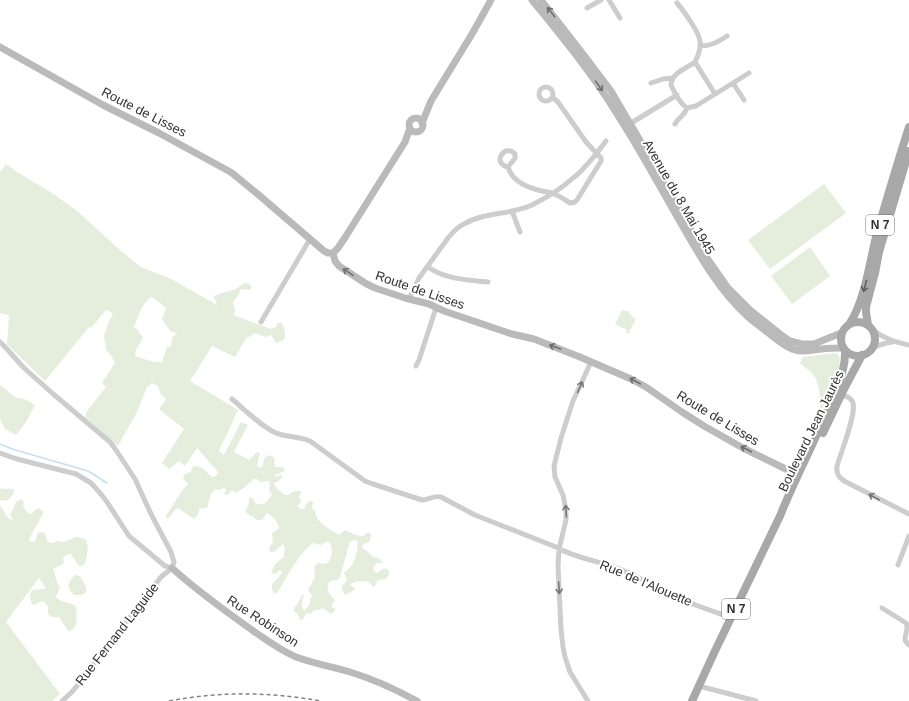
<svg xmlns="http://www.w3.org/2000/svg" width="909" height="701" font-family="Helvetica,sans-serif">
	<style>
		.green { fill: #e5eedc; fill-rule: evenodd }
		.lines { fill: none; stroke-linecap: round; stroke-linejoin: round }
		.stream { stroke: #c7deef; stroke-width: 1.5 }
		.street { stroke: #cdcdcd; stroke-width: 5 }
		.secondary { stroke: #bababa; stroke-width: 7 }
		.primary { stroke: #a8a8a8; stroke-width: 8 }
		.rail { stroke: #858585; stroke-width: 1.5; stroke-dasharray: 4 3; stroke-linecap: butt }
		.oneway { stroke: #6e6e6e }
		.oneway2 { stroke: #606060 }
		.oneway3 { stroke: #777 }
		.labels { text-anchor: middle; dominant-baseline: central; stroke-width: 4; stroke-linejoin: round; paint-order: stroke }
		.shield { fill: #fff; stroke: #6e6e6e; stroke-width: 1 }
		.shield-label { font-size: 12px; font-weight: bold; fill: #303030 }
		.street-label { font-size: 13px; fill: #303030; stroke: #fff }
	</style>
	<rect width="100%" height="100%" fill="#fff"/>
	<path class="green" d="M6,164L17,172L52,193L76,210L120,250L141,267L171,279L217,305L214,296C226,290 233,293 244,283L249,284L252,287L250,290L244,289L240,290L239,294L233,302L235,311L233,315L271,329L276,327L277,323H282C285,330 286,333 284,340L276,343L271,335L265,337L255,333L251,336L246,338L235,357L212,346L190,381L238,410L219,451L224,455L241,422L248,425L234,452L249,460L256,453L260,452L257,466L262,468L265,457L270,455L275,459L274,463L276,467H282L284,468L285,470C282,473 278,473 275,475V477L281,475L283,476L279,481L274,483L275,486L284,495H288L294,491H301V493L299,496L301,502L297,506L301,509H304L307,503L310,501L313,502L312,509L315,511C316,523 330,529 339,535L345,530L356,535L363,536L368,532L371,534V537L369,542L364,544L362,546L363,549L367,551L374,558L375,557C379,558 381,559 383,563H377C374,566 373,567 374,571L376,573L379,572C382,568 384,568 388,569C390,573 389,575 386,579L379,580L377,581L376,585L373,587L368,581L362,582C357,580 355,582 350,584L352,587L355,588V590C351,591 349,594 345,595L342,591V586L347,580L344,573C346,571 348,570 349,568C355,564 359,547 357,540L351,541L349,545L340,577L338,580L331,581L328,583C327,590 329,595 335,600L331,606L335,609L334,612L331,614L326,610L322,608L319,610H314L311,614L307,613L303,619L300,620C299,616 298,613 294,612V608L298,603L302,595H304C303,600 300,604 303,609L305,610C308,607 311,603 310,599L312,596L308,590L315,577L314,568L317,563L325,564L329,562C332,554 334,547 328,541L321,545L313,543C299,553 287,577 278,592L274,594L272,589V584C275,580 280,577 282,572L279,570L277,573L274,574L271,572L276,563L284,557V552L285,548L283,544L274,552H271L269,550L270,546L273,542L272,533L279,528C278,522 272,515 267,513L262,520H257L245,512L249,504V500L250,497L253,499L255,503C264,507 268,501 272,494L269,491L270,483L269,481L260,482L257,479H254L244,488L235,493L232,490L229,494L226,495L224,494L226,490L224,488L218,490L215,489L211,494L207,508H204L199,509L198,514L194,519L178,508C172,510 172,517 167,519L166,516L181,492L188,484L183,478L185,474L191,472L192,468L194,466C205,466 205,473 213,477L217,475L218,472L197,448L185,466L179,461L169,469L162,463L184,429L159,409L166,399L160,393L158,386L152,383L147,387L137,412L118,446L85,417L87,411L106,387L102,383L115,363L112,357L106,350L104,336L108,324L113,313L106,310L91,328L89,327L45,381L7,344L9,315L0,313V172ZM150,297L154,298L166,308L162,319L171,332L177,333L172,338L171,347H167L162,362H153L135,356L136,350L143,338L138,330L134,327L142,307Z
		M824,184L846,213L770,269L748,240Z
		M810,247L830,276L792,304L771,276Z
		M622,310L625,311H629L630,314L632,315L631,316L636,319L628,334L626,333L627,330L615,324Z
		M834,353C836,354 838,353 839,356C842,361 836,378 833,382C831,384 830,385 829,387C827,391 825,395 824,399C824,403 824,404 823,408H820C820,396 820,381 811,372C808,369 804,367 801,364L800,363L802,360L801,359L803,357Z
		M0,385L15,397L27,400L35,405L26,422L16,435L5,429L0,419Z
		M0,488C5,490 9,488 14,489C14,494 11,497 7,501L0,500Z
		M21,499L24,502L23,506C25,509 27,514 32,514L35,510L39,508L43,511V514L32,533L29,541L35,542L36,538L38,533L43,532L46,535L47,542L52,543L57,541L64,542L76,537L82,538L86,540L88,547L86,561L83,566H79L70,553L63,557L64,562L62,565L57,567L53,569C56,575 56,582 60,587L56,597L61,601L75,605C77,609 78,623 74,628C74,629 69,631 69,632L59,617H52L48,614V606L43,601L33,605C30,601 29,594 32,590L43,589L46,588L39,578L6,622L60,694L52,701H0V505L8,518L11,520L13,519L10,516L16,502Z
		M75,575L80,576L86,587V593L81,595H74C66,587 67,583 75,575Z"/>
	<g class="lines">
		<path class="stream" d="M0,444L12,449L88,471L107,483"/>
		<path class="street" d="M609,0L620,18
			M677,3C683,10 699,32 700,41C701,47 698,56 695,62C686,69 672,72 671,85C675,93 679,103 687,108L696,106L749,73
			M587,8L601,0
			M700,46C711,46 718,42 727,36
			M695,62L715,94
			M651,83L663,79L672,78
			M733,83L744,100
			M539 94a7 7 0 1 1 14 0a7 7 0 1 1-14 0Z
			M675,124C679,117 685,115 687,108
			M628,125L677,95
			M508,167L515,158V154C505,143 491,163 508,167C512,181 528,188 542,191C546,192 550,192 554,194C560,196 565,200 570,203L575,202L577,200L601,161V158L586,142L558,102L552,97
			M512,211L520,232
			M428,267C444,279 468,280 488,282
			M409,299L419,278L448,238C452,233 457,227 464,224C484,212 510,215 532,205C546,198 561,189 573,178C586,168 596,154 606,141
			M261,322L310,239
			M873,330C885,339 895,342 909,345
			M0,342L7,349L23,367L52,393L110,442L116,450L135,479L151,514L171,552L174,562L172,568
			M872,349C878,345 885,343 892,342
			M416,366L419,360L436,308
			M842,395C846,396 852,398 853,403C856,416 841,452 837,466C836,474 839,478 846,482L909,514
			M232,399C244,409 265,430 279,434C289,437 300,437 310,441L365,481L373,484L422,500C429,500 434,495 441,497L475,515L556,547C576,559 601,561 622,570C639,577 655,587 671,595C691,604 712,611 732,618
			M0,453L17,459L76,474L91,483L101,494L107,502L129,536L165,566L172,568
			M898,565L909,536
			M882,608L906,623C909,628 905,633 905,640L907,643L909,645
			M699,686L756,701
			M62,701L72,692L80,682L161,577L172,568
			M588,701L570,672L565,657L563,647L561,629L558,566L559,549L566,520V510L563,495L555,477L554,466L561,438L573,401L591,362"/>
		<path class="secondary" d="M532,0C562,37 592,73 617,114C638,146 656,180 675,213C696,249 715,286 746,315C752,321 760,326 767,332C775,338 783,345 792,349C802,353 812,350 822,349C829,348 836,348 843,348
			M541,0L586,58L611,91L638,137L707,258L728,288L750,310L780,334L790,341L802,344H814L841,333
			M0,47L103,105L159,133L225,169L232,173L260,196L324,251L328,253H333
			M409 125a7 7 0 1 1 14 0a7 7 0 1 1-14 0Z
			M422,123L431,101L472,34L491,0
			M333,253L335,261L339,266L365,283L375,288L405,298L429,304L444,311L512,334L534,339L580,357L631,379L646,387L682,412L704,426L743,448L798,475
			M333,253L338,248L346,236L405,142L410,128
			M172,568C197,591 224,610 252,630C267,640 282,652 299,658C316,664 333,667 350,672C373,679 395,689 417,701"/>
		<path class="primary" d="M841 339a17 17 0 1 1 34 0a17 17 0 1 1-34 0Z
			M850,323C866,298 870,258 878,229C888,195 898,161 909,127
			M868,325L866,312V307L875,273L879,252L909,151
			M823,433L845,387L862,355
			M692,701L714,653L780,516C795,478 815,442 830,404C837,386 846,370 845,351"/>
		<path class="rail" d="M169,701C223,691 268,692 321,701"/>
	</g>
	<defs><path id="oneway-shaft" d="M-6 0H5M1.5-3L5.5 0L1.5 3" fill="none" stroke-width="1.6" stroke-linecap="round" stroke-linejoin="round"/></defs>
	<g class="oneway">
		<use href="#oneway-shaft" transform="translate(551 12) rotate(-128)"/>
		<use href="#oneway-shaft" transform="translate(599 86) rotate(55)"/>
		<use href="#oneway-shaft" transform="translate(348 272) rotate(-146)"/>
		<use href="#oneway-shaft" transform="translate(555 347) rotate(-160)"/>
		<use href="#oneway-shaft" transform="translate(635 381) rotate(-152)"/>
		<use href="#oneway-shaft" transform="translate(746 449) rotate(-152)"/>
	</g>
	<use class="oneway2" href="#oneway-shaft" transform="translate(865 286) rotate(105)"/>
	<g class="oneway3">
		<use href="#oneway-shaft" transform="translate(580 387) rotate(-66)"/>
		<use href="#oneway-shaft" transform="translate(874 497) rotate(-152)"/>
		<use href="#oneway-shaft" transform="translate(566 511) rotate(-94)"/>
		<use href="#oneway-shaft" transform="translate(559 588) rotate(86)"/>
	</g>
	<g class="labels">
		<g class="shield">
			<rect x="866" y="215" width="28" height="20" rx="3"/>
			<rect x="722" y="599" width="28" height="20" rx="3"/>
		</g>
		<g class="shield-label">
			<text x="880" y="225">N 7</text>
			<text x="736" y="609">N 7</text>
		</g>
		<g class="street-label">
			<text transform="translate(144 112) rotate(27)">Route de Lisses</text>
			<text transform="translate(679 197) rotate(60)">Avenue du 8 Mai 1945</text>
			<text transform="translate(420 290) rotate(19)">Route de Lisses</text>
			<text transform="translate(718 418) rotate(31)">Route de Lisses</text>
			<text transform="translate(811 431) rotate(-64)">Boulevard Jean Jaurès</text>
			<text transform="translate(646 583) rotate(23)">Rue de l'Alouette</text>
			<text transform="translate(263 621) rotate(33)">Rue Robinson</text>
			<text transform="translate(117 634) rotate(-52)">Rue Fernand Laguide</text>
		</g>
	</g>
</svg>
